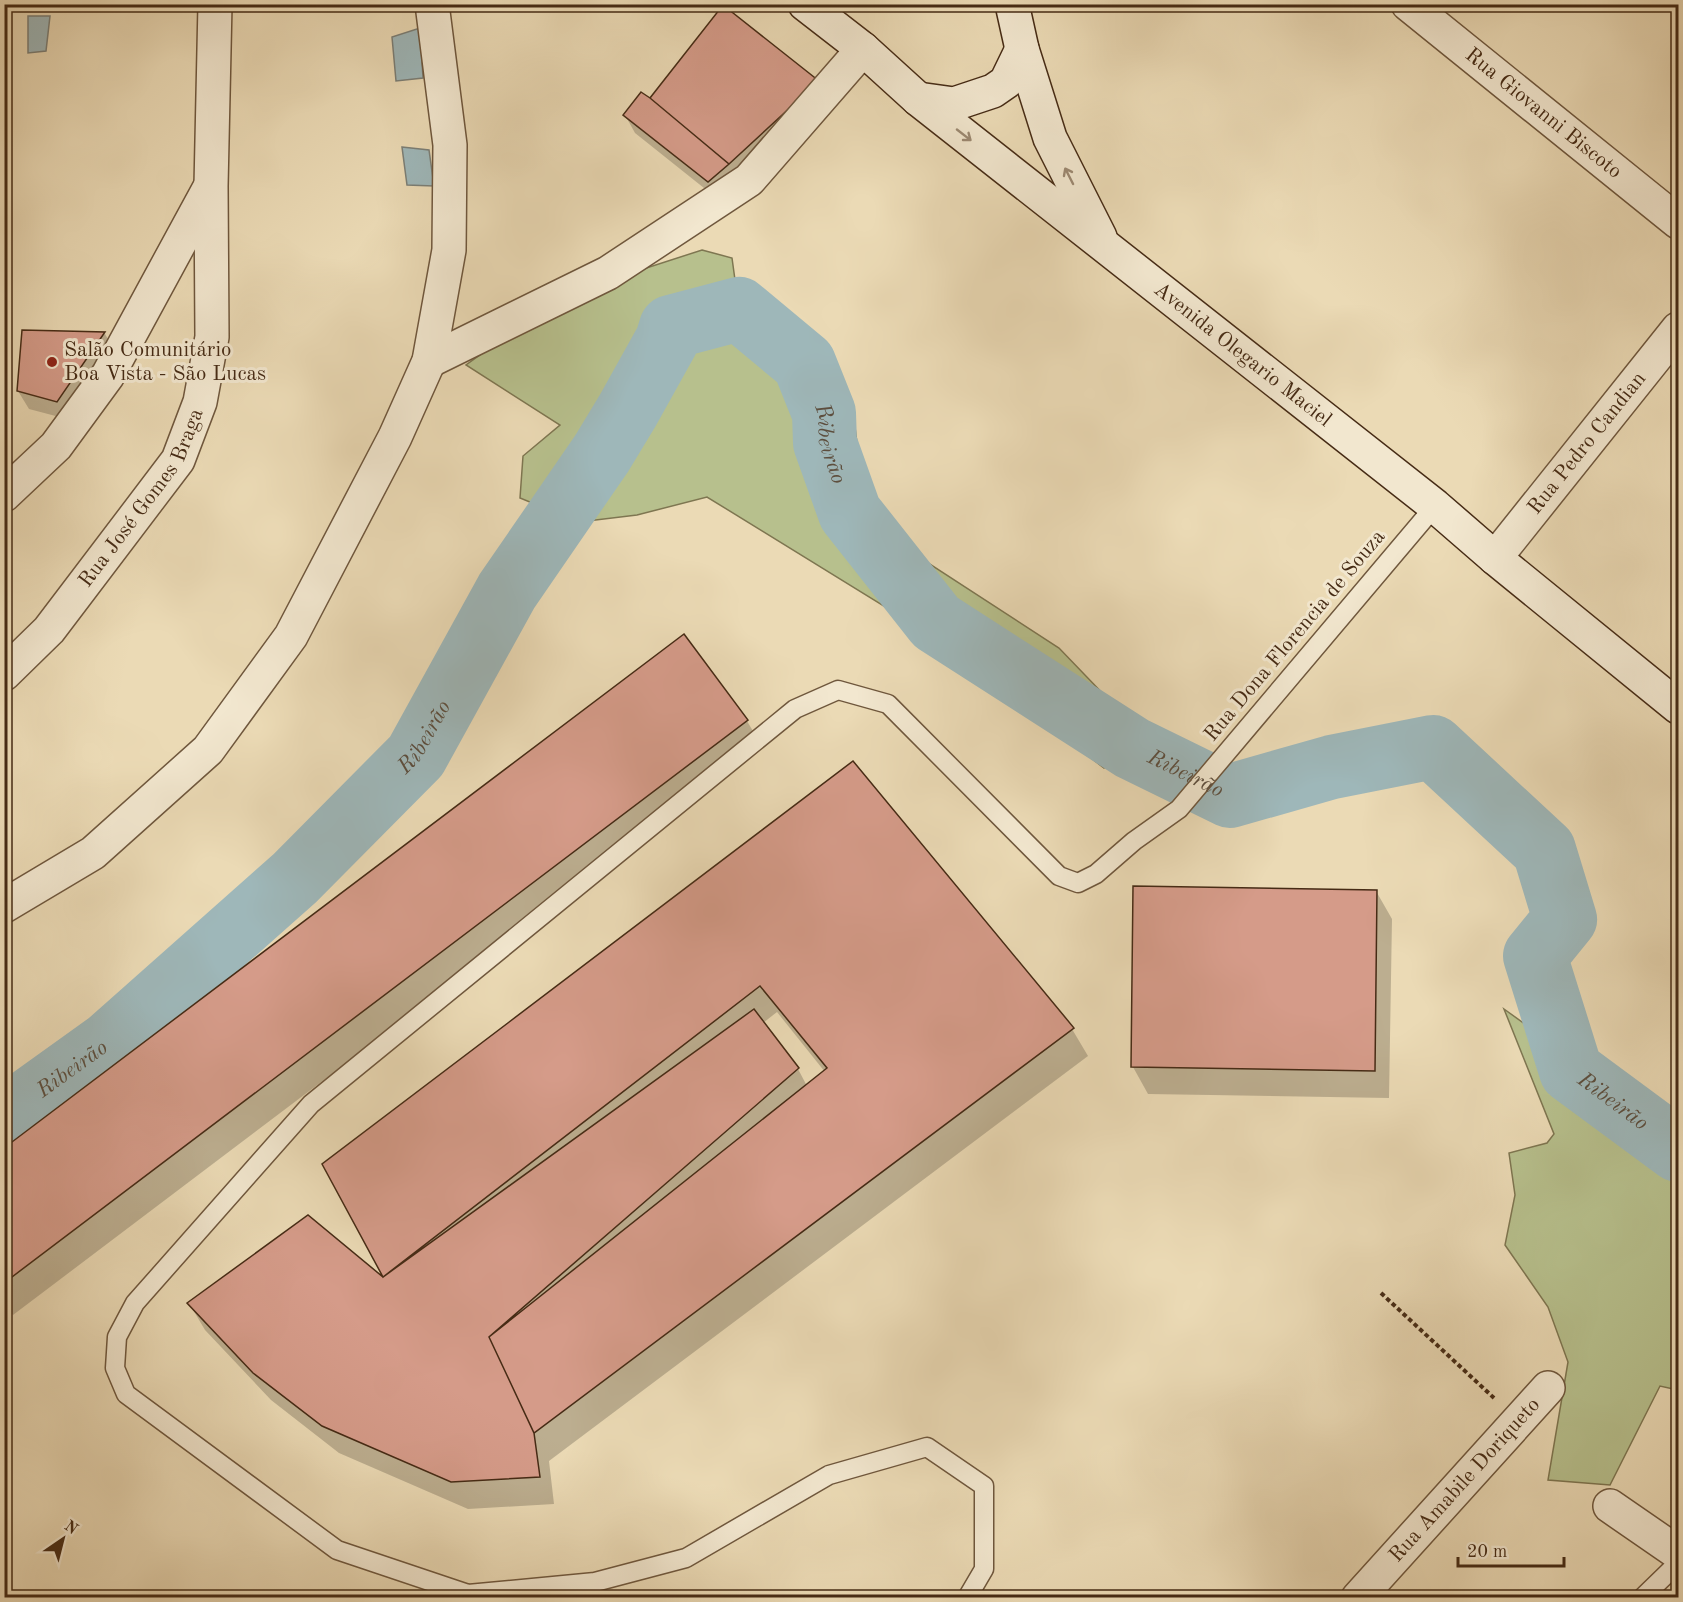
<svg xmlns="http://www.w3.org/2000/svg" width="1683" height="1602" font-family="'Old Standard TT',serif">
	<style>
		.green { fill: #b7c08d; stroke: #7e7651; stroke-width: 1.5 }
		.water { fill: #9eb7b9; stroke: #7b7f77; stroke-width: 1.5 }
		.shadow { fill: #0003; fill-rule: evenodd }
		.lines { fill: none; stroke-linecap: round; stroke-linejoin: round }
		.river { stroke: #9eb7b9; stroke-width: 64 }
		.building { fill: #d59b89; stroke: #462b15; stroke-width: 1.5 }
		.service-casing { stroke: #6f573d; stroke-width: 21 }
		.minor-casing { stroke: #6f573d; stroke-width: 36 }
		.secondary-casing { stroke: #462b15; stroke-width: 36 }
		.path { stroke: #462b15; stroke-width: 4; stroke-dasharray: 4.5 3; stroke-linecap: butt }
		.service { stroke: #f2e7cf; stroke-width: 18 }
		.minor { stroke: #f2e7cf; stroke-width: 33 }
		.secondary { stroke: #f2e7cf; stroke-width: 33 }
		.oneway { stroke: #9c8972 }
		.poi-dot { fill: #8f2418; stroke: #f2e7cf; stroke-width: 2 }
		.labels { text-anchor: middle; dominant-baseline: central; stroke-width: 6; stroke-linejoin: round; paint-order: stroke }
		.street-label { font-size: 21px; fill: #462b15; stroke: #f2e7cf }
		.poi-label { font-size: 21px; fill: #462b15; stroke: #f2e7cf; text-anchor: start }
		.water-label { font-size: 22px; font-style: italic; fill: #5c4e3e; stroke: #f2e7cf }
	</style>
	<rect width="100%" height="100%" fill="#ebdab5"/>
	<filter id="stains"><feTurbulence type="fractalNoise" baseFrequency=".00333" numOctaves="4"/><feColorMatrix values="0 0 0 0 .2 0 0 0 0 .09 0 0 0 0 .02 0 0 0 .5 -.17"/></filter>
	<radialGradient id="worn" r=".72"><stop offset=".6" stop-color="#630" stop-opacity="0"/><stop offset="1" stop-color="#630" stop-opacity=".3"/></radialGradient>
	<path class="green" d="M702,250L732,258L739,309L801,332L854,419L862,484L928,563L1059,648L1135,727L1132,748L1104,768L931,635L707,497L637,515L579,522L520,498L523,456L560,425L466,365L563,295Z
		M1504,1009L1678,1134V1390L1660,1386L1610,1485L1548,1480L1568,1362L1548,1307L1505,1245L1515,1195L1509,1153L1547,1143L1554,1134Z"/>
	<path class="water" d="M28,16H50L46,51L28,53Z
		M420,28L423,78L396,81L392,37Z
		M402,147L429,150L434,186L407,185Z"/>
	<path class="shadow" d="M818,82L833,109L745,190L719,200L635,133L625,115L655,105Z
		M24,332L105,334L115,351L67,419L29,409L18,391Z
		M683,636L747,721L763,748L13,1315L4,1303V1150Z
		M853,763L1072,1029L1088,1056L549,1461L554,1504L468,1509L339,1453L271,1400L205,1330L189,1303L388,1283L324,1164ZM777,1012L825,1072L807,1086L798,1069L763,1023Z
		M1376,891L1392,919L1389,1098L1148,1094L1133,1067Z"/>
	<g class="lines">
		<path class="river" id="s1" d="M4,1112L24,1104L109,1043L295,878L416,756L507,591L602,453L628,410L667,340L671,327L739,309L804,363L824,413L825,443L850,513L936,622L1132,748L1230,796L1332,767L1433,747L1544,850L1565,919L1535,956L1571,1071L1678,1150"/>
	</g>
	<path class="building" d="M723,5L819,81L729,164L650,98Z
		M641,92L650,98L729,164L708,182L623,115Z
		M22,330L105,332L57,402L17,391Z
		M684,634L748,720L4,1283V1148Z
		M853,761L1074,1028L534,1433L489,1337L827,1068L760,986L383,1277L322,1164Z
		M1133,886L1377,890L1375,1071L1131,1067Z
		M754,1009L799,1068L489,1337L534,1433L540,1477L451,1482L322,1426L253,1373L187,1303L308,1215L383,1277Z"/>
	<g class="lines">
		<g class="service-casing">
			<path id="service" d="M967,1598L984,1569V1486L927,1447L829,1475L686,1558L595,1582L468,1594L337,1550L126,1394L115,1368L117,1337L135,1303L311,1104L795,709L838,690L888,704L1059,876L1078,883L1096,874L1134,841L1179,809L1435,506
				M1642,1598L1678,1563"/>
		</g>
		<g class="minor-casing">
			<g id="minor">
				<path id="s2" d="M1408,4L1678,222"/>
				<path d="M429,361L608,273L749,180L863,49"/>
				<path d="M4,495L56,446L108,375L210,187"/>
				<path id="s3" d="M1495,558L1678,329"/>
				<path id="s4" d="M4,674L49,630L178,460L200,402L212,337L211,186L215,4"/>
				<path d="M4,906L93,853L208,750L291,636L395,437L429,361L449,250L450,145L432,4"/>
				<path d="M1610,1506L1678,1553"/>
				<path id="s5" d="M1358,1598L1548,1388"/>
			</g>
		</g>
		<g class="secondary-casing">
			<g id="secondary">
				<path id="s6" d="M805,4L863,49L918,99L1435,506L1495,558L1678,707"/>
				<path d="M1012,4L1022,49L1050,138L1100,237"/>
				<path d="M918,99L954,104L993,91L1006,82L1022,49"/>
			</g>
		</g>
		<path class="path" d="M1381,1293L1494,1398"/>
		<use href="#service" class="service"/>
		<use href="#minor" class="minor"/>
		<use href="#secondary" class="secondary"/>
	</g>
	<defs><path id="oneway-shaft" d="M-6 0H5M1.5-3L5.5 0L1.5 3" fill="none" stroke-width="1.6" stroke-linecap="round" stroke-linejoin="round" transform="scale(1.5)"/></defs>
	<g class="oneway">
		<use href="#oneway-shaft" transform="translate(964 135) rotate(38)"/>
		<use href="#oneway-shaft" transform="translate(1069 176) rotate(-117)"/>
	</g>
	<circle class="poi-dot" cx="52" cy="362" r="6"/>
	<g class="labels">
		<g class="street-label">
			<text stroke="none"><textPath href="#s2" startOffset="174">Rua Giovanni Biscoto</textPath></text>
			<text stroke="none"><textPath href="#s6" startOffset="561">Avenida Olegario Maciel</textPath></text>
			<text stroke="none"><textPath href="#s3" startOffset="147">Rua Pedro Candian</textPath></text>
			<text stroke="none"><textPath href="#s4" startOffset="225">Rua José Gomes Braga</textPath></text>
			<text transform="translate(1295 636) rotate(-50)">Rua Dona Florencia de Souza</text>
			<text stroke="none"><textPath href="#s5" startOffset="159">Rua Amabile Doriqueto</textPath></text>
		</g>
		<g class="poi-label">
			<text x="64" y="350">Salão Comunitário<tspan x="64" dy="24">Boa Vista - São Lucas</tspan></text>
		</g>
		<g class="water-label">
			<text stroke="none"><textPath href="#s1" startOffset="1287">Ribeirão</textPath></text>
			<text stroke="none"><textPath href="#s1" startOffset="567">Ribeirão</textPath></text>
			<text stroke="none"><textPath href="#s1" startOffset="1791">Ribeirão</textPath></text>
			<text stroke="none"><textPath href="#s1" startOffset="81">Ribeirão</textPath></text>
			<text stroke="none"><textPath href="#s1" startOffset="2493">Ribeirão</textPath></text>
		</g>
	</g>
	<rect width="1683" height="1602" fill="none" stroke="#ebdab5" stroke-width="24"/>
	<rect x="6" y="6" width="1671" height="1590" fill="none" stroke="#462b15" stroke-width="3"/>
	<rect x="12" y="12" width="1659" height="1578" fill="none" stroke="#462b15" stroke-width="1.5"/>
	<g transform="translate(63 1539) rotate(35)" stroke="#f2e7cf" stroke-width="4.5" paint-order="stroke">
	<path d="M0-4.5L10 22L0 15L-10 22Z" fill="#462b15"/>
	<text y="-9" font-size="16" font-weight="bold" text-anchor="middle" fill="#462b15">N</text>
	</g>
	<path d="M1458 1557v9h106v-9" fill="none" stroke="#462b15" stroke-width="3"/>
	<text x="1467" y="1557" font-size="18" fill="#462b15" stroke="#f2e7cf" stroke-width="4.5" paint-order="stroke">20 m</text>
	<rect width="100%" height="100%" filter="url(#stains)"/>
	<rect width="100%" height="100%" fill="url(#worn)"/>
</svg>
